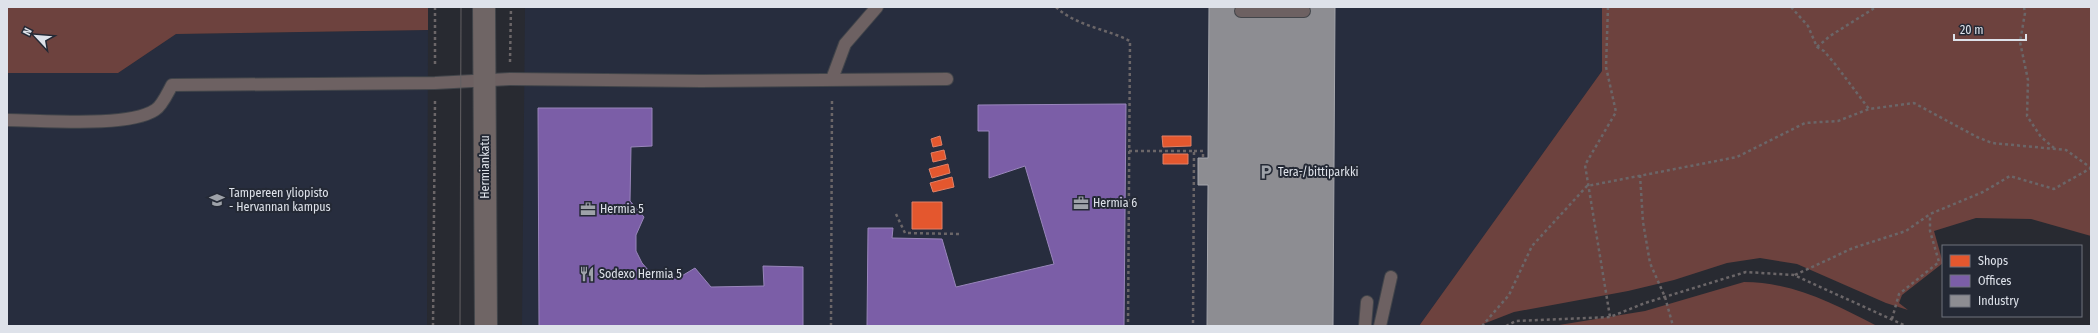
<svg xmlns="http://www.w3.org/2000/svg" width="2098" height="333" font-family="'Fira Sans Condensed',sans-serif">
	<style>
		.built { fill: #272d3e }
		.forest { fill: #6d423e }
		.shops { fill: #e4572e; stroke: #e28166 }
		.offices { fill: #7b5ea7; stroke: #9986bb }
		.industry { fill: #8d8d92; stroke: #a5a6ac }
		.lines { fill: none; stroke-linecap: round; stroke-linejoin: round }
		.lane-casing { stroke: #42454a; stroke-width: 14 }
		.secondary-casing { stroke: #42454a; stroke-width: 24 }
		.path { stroke: #6b6668; stroke-width: 2.5; stroke-dasharray: 3 3; stroke-linecap: butt }
		.lane { stroke: #6d6162; stroke-width: 12 }
		.secondary { stroke: #6f6565; stroke-width: 22 }
		.tram { stroke: #636063; stroke-width: 1 }
		.labels { text-anchor: middle; dominant-baseline: central; stroke-width: 4; stroke-linejoin: round; paint-order: stroke }
		.street-label { font-size: 12px; fill: #dee2ea; stroke: #242935 }
		.poi-label { font-size: 12px; fill: #dee2ea; stroke: #242935; text-anchor: start }
	</style>
	<rect width="100%" height="100%" fill="#282a31"/>
	<path class="built" d="M525,7H1602V71L1419,326H522Z
		M428,30L427,326H7V73H118L176,34Z"/>
	<path class="forest" d="M7,7H428V30L176,34L118,73H7Z
		M1602,7H2091V236L2031,219L1976,218L1934,231L1943,263L1902,295L1899,303L1908,310L1886,303L1797,264L1760,258L1727,263L1674,280L1628,291L1514,312L1478,326H1419L1602,71Z
		M1744,282C1793,282 1835,304 1877,326H1553L1645,311Z"/>
	<path class="shops" d="M940,136L942,145L933,147L931,139Z
		M1162,136H1191V146L1163,147Z
		M944,150L946,159L933,162L931,153Z
		M1163,154H1188V164H1163Z
		M948,164L950,173L932,178L929,169Z
		M952,177L954,187L933,192L930,183Z
		M912,202H942V229H912Z"/>
	<path class="offices" d="M1126,104L1124,326H867L868,228H893L892,238L942,239L956,287L1054,264L1025,166L989,178V131H978V105Z
		M538,108H652V146L631,147L630,201L644,217L636,235V251L642,263L649,271L664,277H680L695,268L711,287L764,286L763,266L803,267V326H539Z"/>
	<path class="industry" d="M1209,7H1335L1333,326H1207L1208,185H1198V158H1208Z"/>
	<g class="lines">
		<g class="lane-casing">
			<path id="lane" d="M1241,11H1304
				M832,79L845,44L877,7
				M7,120C41,120 128,128 155,110C162,106 168,92 172,85L435,83L510,79L701,81L947,79
				M1365,326L1367,302
				M1380,326L1391,277"/>
		</g>
		<g class="secondary-casing">
			<path id="secondary" d="M484,7L486,326"/>
		</g>
		<path class="path" d="M1056,7C1076,26 1107,29 1130,41L1128,326
			M1608,7L1606,67L1616,112L1585,165L1610,317
			M1791,7L1808,26L1817,47L1824,51L1835,64L1869,109
			M2024,7L2025,13L2020,42L2028,80L2027,116L2041,137L2054,148
			M1817,47L1830,36L1876,7
			M510,62L511,7
			M435,64V7
			M1129,151H1194L1193,326
			M1194,151H1203V158
			M1640,175L1643,222L1650,263L1665,297L1673,326
			M896,214L905,233L960,234
			M1795,275L1853,248L1906,231L1930,214L1983,192L2010,176L2054,189L2091,168
			M1892,319L1899,294L1939,262L1930,231V215
			M433,326L435,101
			M831,326L832,99
			M1482,326L1509,295L1532,246L1587,186L1737,157L1805,123L1838,121L1869,109L1914,103L1977,137L1992,143L2066,150L2091,168
			M1506,326L1516,321L1610,317L1645,303L1746,272L1794,275L1906,326"/>
		<use href="#lane" class="lane"/>
		<use href="#secondary" class="secondary"/>
		<path class="tram" d="M460,326L461,7"/>
	</g>
	<defs>
		<g id="parking-bare" transform="scale(1.2)"><path d="M-3.5-5.5H1a3.5 3.5 0 0 1 0 7H-1V5.5H-3.5ZM-1-3.4V-.6H.8a1.4 1.4 0 0 0 0-2.8Z" fill="#9ea2a9" stroke="#242935" stroke-width="2.5" paint-order="stroke"/></g>
		<g id="university-bare" transform="scale(1.2)"><path d="M0-5L7-2L0 1L-7-2ZM-4 1L0 2.5L4 1V4Q0 6-4 4Z" fill="#9ea2a9" stroke="#242935" stroke-width="2.5" paint-order="stroke"/></g>
		<g id="office-bare" transform="scale(1.2)"><path d="M-6-3h4V-5.5h4V-3h4V5H-6ZM-1-4.5V-3h2v-1.5ZM-6 0V1H6V0Z" fill="#9ea2a9" stroke="#242935" stroke-width="2.5" paint-order="stroke"/></g>
		<g id="restaurant-bare" transform="scale(1.2)"><path d="M-5-6h1v4h1v-4h1v4h1v-4h1v5L-1.5 .5V6h-2V.5L-5-1ZM5-6V6H3V1.5H1.5Q1.5-4 5-6Z" fill="#9ea2a9" stroke="#242935" stroke-width="2.5" paint-order="stroke"/></g>
	</defs>
	<g fill-rule="evenodd">
		<use href="#parking-bare" x="1266" y="172"/>
		<use href="#university-bare" x="217" y="200"/>
		<use href="#office-bare" x="1081" y="203"/>
		<use href="#office-bare" x="588" y="209"/>
		<use href="#restaurant-bare" x="587" y="274"/>
	</g>
	<g class="labels">
		<g class="street-label">
			<text transform="translate(485 167) rotate(-90)">Hermiankatu</text>
		</g>
		<g class="poi-label">
			<text x="1278" y="172">Tera-/bittiparkki</text>
			<text x="229" y="193">Tampereen yliopisto<tspan x="229" dy="14">- Hervannan kampus</tspan></text>
			<text x="1093" y="203">Hermia 6</text>
			<text x="600" y="209">Hermia 5</text>
			<text x="599" y="274">Sodexo Hermia 5</text>
		</g>
	</g>
	<rect width="2098" height="333" fill="none" stroke="#dee2ea" stroke-width="16"/>
	<rect x="1942" y="245" width="140" height="72" fill="#242935" stroke="#6e737d"/>
	<rect x="1950" y="255" width="20" height="12" fill="#e4572e" stroke="#6e737d"/>
	<text x="1978" y="265" font-size="12" fill="#dee2ea">Shops</text>
	<rect x="1950" y="275" width="20" height="12" fill="#7b5ea7" stroke="#6e737d"/>
	<text x="1978" y="285" font-size="12" fill="#dee2ea">Offices</text>
	<rect x="1950" y="295" width="20" height="12" fill="#8d8d92" stroke="#6e737d"/>
	<text x="1978" y="305" font-size="12" fill="#dee2ea">Industry</text>
	<g transform="translate(36 36) rotate(296)" stroke="#242935" stroke-width="3" paint-order="stroke">
	<path d="M0-3L7 15L0 10L-7 15Z" fill="#dee2ea"/>
	<text y="-6" font-size="11" font-weight="bold" text-anchor="middle" fill="#dee2ea">N</text>
	</g>
	<path d="M1954 34v6h72v-6" fill="none" stroke="#dee2ea" stroke-width="2"/>
	<text x="1960" y="34" font-size="12" fill="#dee2ea" stroke="#242935" stroke-width="3" paint-order="stroke">20 m</text>
</svg>
